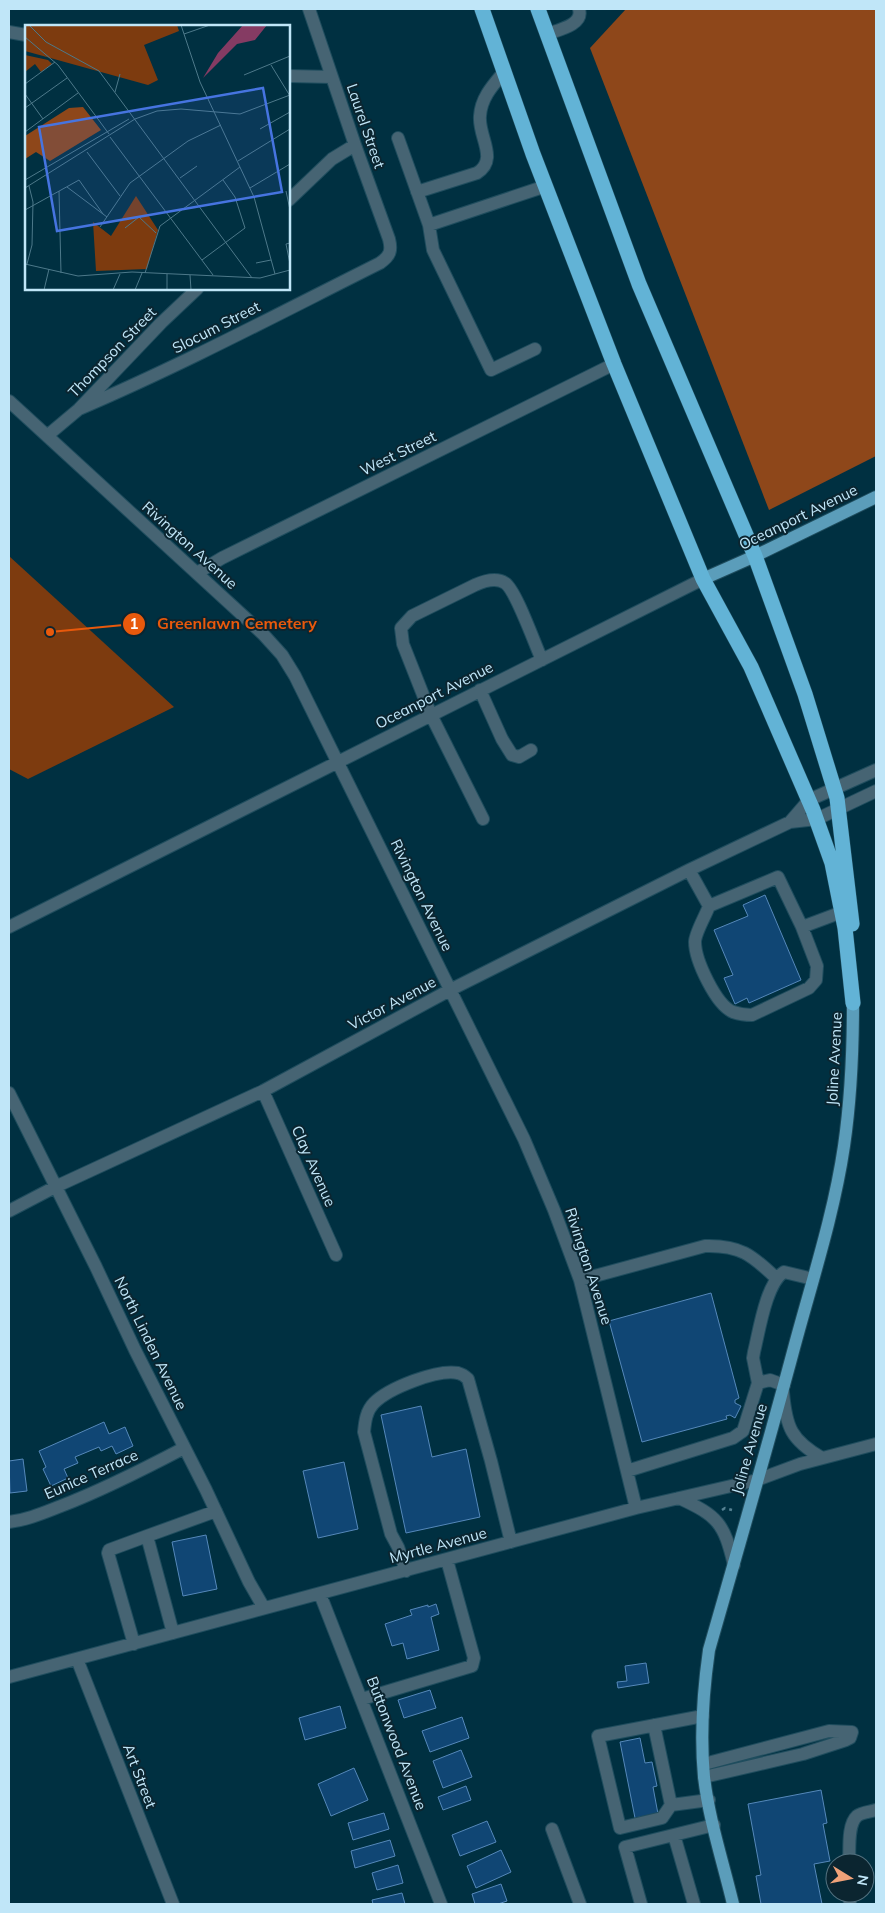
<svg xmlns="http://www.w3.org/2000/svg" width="885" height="1913" font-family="Mulish,sans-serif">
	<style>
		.green { fill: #7d3b0f }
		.forest { fill: #8e471a }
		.building { fill: #104674; stroke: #5588ba }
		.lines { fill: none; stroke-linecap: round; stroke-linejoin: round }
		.minor-casing { stroke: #1f4d5e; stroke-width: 14 }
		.major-casing { stroke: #1f4d5e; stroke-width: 14 }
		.highway-casing { stroke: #1f4d5e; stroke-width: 16 }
		.path { stroke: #568293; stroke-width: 2.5; stroke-dasharray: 4 4; stroke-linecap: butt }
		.minor { stroke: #466473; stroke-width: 12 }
		.major { stroke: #5b9dba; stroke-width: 12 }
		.highway { stroke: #62b3d6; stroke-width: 15 }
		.labels { text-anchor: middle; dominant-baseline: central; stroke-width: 4; stroke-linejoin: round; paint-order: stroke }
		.street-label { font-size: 15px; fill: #c0e6f8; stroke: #0b2530 }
		.inset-road { fill: none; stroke: #4d798a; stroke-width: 1 }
		.view { fill: #4674e0; fill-opacity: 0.15; stroke: #4674e0; stroke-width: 2.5 }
		.inset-edge { fill: none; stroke: #c0e6f8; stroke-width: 2.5 }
		.leader { fill: none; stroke: #e8590c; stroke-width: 2 }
		.callout-dot { fill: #e8590c; stroke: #0b2530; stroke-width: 2 }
		.mark-label { font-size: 15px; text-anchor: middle; font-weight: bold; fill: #fff }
		.callout-label { font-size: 16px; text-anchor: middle; font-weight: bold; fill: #e8590c; stroke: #0b2530; stroke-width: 4; stroke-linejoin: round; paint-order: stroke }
	</style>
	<rect width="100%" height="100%" fill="#003041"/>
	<path class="green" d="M9,556L174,707L28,779L9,769Z"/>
	<path class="forest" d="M626,9H876V456L769,510L590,48Z"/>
	<path class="building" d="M765,895L801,980L749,1003L747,998L735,1004L724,978L733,975L714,930L748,916L743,905Z
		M711,1293L739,1398L735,1400V1403L741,1406L735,1418L730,1415L726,1416L727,1419L642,1442L609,1321Z
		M421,1406L432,1457L466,1449L480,1517L406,1533L381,1415Z
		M104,1422L109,1434L125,1427L133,1446L116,1454L112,1446L101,1451L99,1447L75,1457L78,1463L64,1469L68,1478L51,1486L43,1469L46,1467L39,1451Z
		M23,1459L27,1491L10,1493L9,1461Z
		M344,1462L358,1529L318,1538L303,1471Z
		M206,1535L217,1589L183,1596L172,1542Z
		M436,1604L439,1614L431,1617L439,1650L407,1659L403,1643L392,1646L385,1624L412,1615L410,1610L428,1605V1607Z
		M646,1663L649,1683L618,1688L617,1682L627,1681L625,1666Z
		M430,1690L436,1708L404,1718L398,1700Z
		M340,1706L346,1728L305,1740L299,1718Z
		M462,1717L469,1738L430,1752L422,1731Z
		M640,1738L645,1763L652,1762L657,1786L653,1787L658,1814L635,1818L620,1742Z
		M461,1750L472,1777L443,1788L433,1761Z
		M354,1768L368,1800L331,1816L318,1784Z
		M466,1786L471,1800L443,1810L438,1797Z
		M821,1790L827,1823L823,1824L830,1861L814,1864L822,1904H761L756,1876L761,1875L748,1804Z
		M384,1813L389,1829L353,1840L348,1823Z
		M487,1821L496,1842L460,1856L452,1835Z
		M390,1840L395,1856L355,1868L351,1851Z
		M501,1850L511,1872L476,1888L467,1866Z
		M398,1865L403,1883L377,1890L372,1873Z
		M501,1884L507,1901L498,1904H475L472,1894Z
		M402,1893L405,1904H373L372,1900Z"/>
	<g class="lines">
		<g class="minor-casing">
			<path id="minor" d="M9,32L26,35
				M547,34C558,30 584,25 579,9
				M289,76L332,77
				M398,138L429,225L433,250L491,370L535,349
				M417,192L477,173C499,159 478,137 480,116C481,98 493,85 504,72
				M289,200L332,159L355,145
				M429,225L546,186
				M9,401L263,634L282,655L295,676L524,1139L554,1210L580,1280L636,1508
				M79,409C182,365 280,313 380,263C390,256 392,251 389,239L355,145L309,9
				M48,435L79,409L161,323L197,289
				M197,573L222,558L614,364
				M480,690L502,739L512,755L519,757L531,750
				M483,819L431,715L403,644L401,628L412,616L475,585C484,581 496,577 505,583C516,590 535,645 542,660
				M790,822L809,800L876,770
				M689,870L709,906L778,877L802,927
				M709,906C706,915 695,933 695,942C695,960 716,1005 733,1012C739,1014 746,1015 752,1015L809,988L816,980L817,966L802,927L842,912
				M9,927L703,579
				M263,1091L336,1255
				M9,1093L96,1267L135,1350L206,1490L249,1582L264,1608
				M9,1211L55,1187L263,1091L450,990L689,870L790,822L817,819L876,791
				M580,1280L705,1246C740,1245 752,1255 776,1278
				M758,1383L753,1358L754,1352C759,1332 766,1283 784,1272L813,1279
				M783,1392C786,1427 791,1440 822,1458
				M627,1471L733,1438L743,1431L758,1383L770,1380L784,1385
				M679,1498C718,1516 724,1523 734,1565
				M9,1522C27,1520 43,1513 61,1506C103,1490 144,1469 184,1448
				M406,1571L398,1547L391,1534L364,1432C365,1422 366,1411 374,1403C389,1388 437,1369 458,1373C462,1374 465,1376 468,1379L491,1461L511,1542
				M320,1594L441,1904
				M173,1633L147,1536L216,1511
				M134,1644L108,1553L109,1550L147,1536
				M77,1659L173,1904
				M9,1677L636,1508L757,1480L800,1464L876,1444
				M362,1699L472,1666L474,1658L447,1560
				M703,1716L598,1736L620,1828L662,1818L671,1805L709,1800
				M654,1725L671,1805
				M704,1764L829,1731L852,1732L850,1738L846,1740L803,1754L704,1777
				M552,1829L580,1904
				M674,1835L694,1904
				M849,1863C850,1850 847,1825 857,1816C862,1812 870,1812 876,1810
				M849,1893L850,1904
				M641,1904L625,1847L714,1825"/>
		</g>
		<g class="major-casing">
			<path id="major" d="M703,579L755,556L876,497
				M733,1904C723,1862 709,1820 704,1777C700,1734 703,1692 709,1650C738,1549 767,1449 794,1348C812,1281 834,1214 844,1146C851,1098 853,1051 853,1003"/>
		</g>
		<g class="highway-casing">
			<path id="highway" d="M482,9L533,154L614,364L703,579L751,667L813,810L832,863L845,928L853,1003
				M538,9L639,284L755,556L805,694L837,798L852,924"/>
		</g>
		<path class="path" d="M722,1510L725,1508L732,1510"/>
		<use href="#minor" class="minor"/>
		<use href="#major" class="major"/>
		<use href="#highway" class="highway"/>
	</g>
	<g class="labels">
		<g class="street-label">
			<text transform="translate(366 126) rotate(71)">Laurel Street</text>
			<text transform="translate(216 327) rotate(-27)">Slocum Street</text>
			<text transform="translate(112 352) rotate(-46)">Thompson Street</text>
			<text transform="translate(398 453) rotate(-26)">West Street</text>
			<text transform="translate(798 517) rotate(-26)">Oceanport Avenue</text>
			<text transform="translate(190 545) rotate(42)">Rivington Avenue</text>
			<text transform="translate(434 695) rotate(-27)">Oceanport Avenue</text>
			<text transform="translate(422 895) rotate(64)">Rivington Avenue</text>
			<text transform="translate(392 1003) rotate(-28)">Victor Avenue</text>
			<text transform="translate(834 1059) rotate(-87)">Joline Avenue</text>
			<text transform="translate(314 1166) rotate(66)">Clay Avenue</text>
			<text transform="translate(589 1266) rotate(72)">Rivington Avenue</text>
			<text transform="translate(151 1343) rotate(64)">North Linden Avenue</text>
			<text transform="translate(749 1449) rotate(-74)">Joline Avenue</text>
			<text transform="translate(91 1474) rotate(-24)">Eunice Terrace</text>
			<text transform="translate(438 1545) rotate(-15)">Myrtle Avenue</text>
			<text transform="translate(397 1743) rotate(69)">Buttonwood Avenue</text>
			<text transform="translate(140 1776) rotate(69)">Art Street</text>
		</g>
	</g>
	<g transform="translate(25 25)">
		<rect width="265" height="265" fill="#003041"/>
		<path d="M0,0H152L154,6L119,20L133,55L123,60L0,26ZM0,30L23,35L27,39L16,47L10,39L0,47ZM111,171L133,205L122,244L71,246L68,197L86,211Z" fill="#7d3b0f"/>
		<path d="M58,82L76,105L25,136L11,127L0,134V111L44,83Z" fill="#8e471a"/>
		<path d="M218,0H242L230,15L212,19L178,53L193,28Z" fill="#853b63"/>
		<path class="inset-road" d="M4,0L21,17L74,46L227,253M156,0L175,57L229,172L250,249M159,9L185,0M0,12L33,40L84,109M246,40L265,71M219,50L265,31M0,59L30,37M90,67L95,49M0,69L18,94M0,83L42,53M132,86L156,84L215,89L265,70M235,104L265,87M0,107L53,68M85,112L188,250M62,127L95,171M213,136L265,104M155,153L172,141M0,155L104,94M42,162L82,192M0,163L110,94L132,86M225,163L265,139M34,166L36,248M261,166L265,185M0,185L54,155L78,189M75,202L105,158L163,116L196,100M100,203L114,192L131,208M265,218L261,219L265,239M177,235L220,203L210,172L198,155M231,238L246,235M0,239L53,251L107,247L235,253L265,245M2,239L7,220L8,177L4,161M120,248L135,201L215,142M165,250L166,265M19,265L24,244M88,265L95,249M110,265L117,248M142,265V249"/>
		<path class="view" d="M238,63L257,167L32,206L14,102Z"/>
		<rect width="265" height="265" class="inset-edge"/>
	</g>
	<path class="leader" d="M50 632L134 624"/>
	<g class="callout-dot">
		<circle cx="50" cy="632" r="5"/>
		<circle cx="134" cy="624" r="12"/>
	</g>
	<g class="mark-label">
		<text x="134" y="629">1</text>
	</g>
	<g class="callout-label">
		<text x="237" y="629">Greenlawn Cemetery</text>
	</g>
	<rect width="885" height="1913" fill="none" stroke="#c0e6f8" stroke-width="20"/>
	<g transform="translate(850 1878) rotate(100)"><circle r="24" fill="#0b2530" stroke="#537280"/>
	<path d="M0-4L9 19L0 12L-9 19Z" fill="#f0a279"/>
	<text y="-8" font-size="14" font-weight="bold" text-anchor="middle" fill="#c0e6f8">N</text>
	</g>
</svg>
